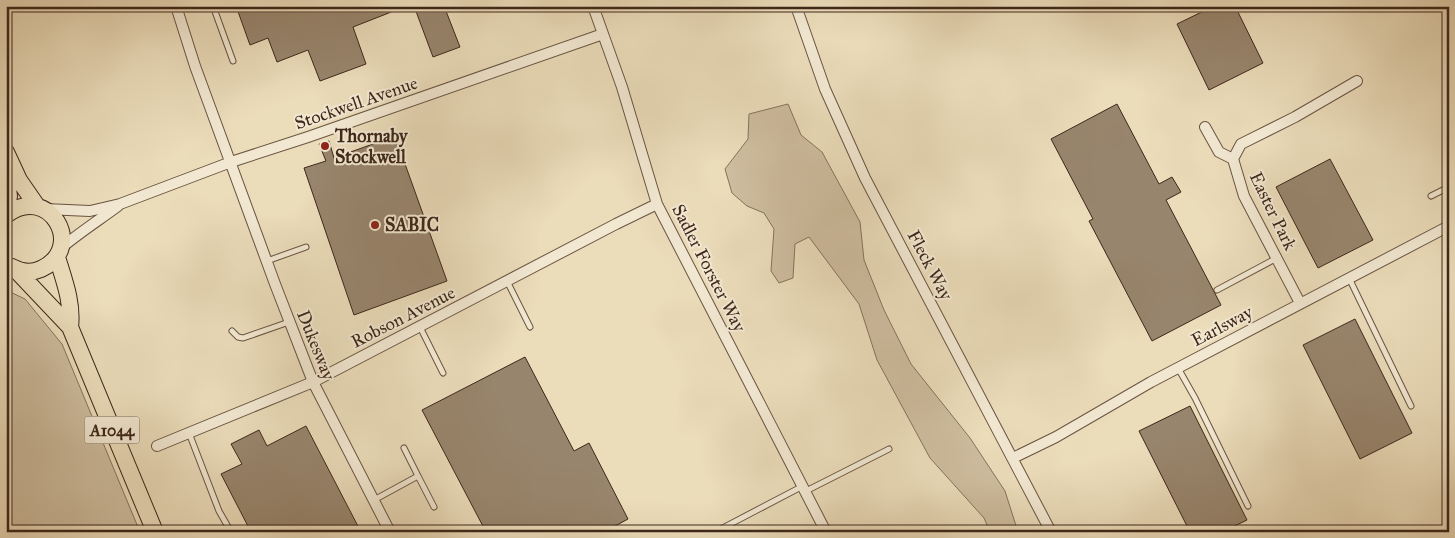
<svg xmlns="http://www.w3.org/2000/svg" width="1455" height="538" font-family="'IM FELL Great Primer',serif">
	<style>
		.green { fill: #cebd9f; stroke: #86725c }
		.building { fill: #98856d; stroke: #3e271a }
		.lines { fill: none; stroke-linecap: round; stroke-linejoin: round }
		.lane-casing { stroke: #695442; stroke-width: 7 }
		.street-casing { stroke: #695442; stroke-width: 12 }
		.primary-casing { stroke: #3e271a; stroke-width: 18 }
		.lane { stroke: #f2e8d2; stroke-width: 5 }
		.street { stroke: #f2e8d2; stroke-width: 10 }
		.primary { stroke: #ebdcba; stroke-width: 16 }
		.poi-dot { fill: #8f2418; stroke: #f2e8d2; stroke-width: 2 }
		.labels { text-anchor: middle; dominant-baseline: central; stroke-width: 4; stroke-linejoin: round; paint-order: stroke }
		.shield { fill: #f2e8d2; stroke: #746151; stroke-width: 1 }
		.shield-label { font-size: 16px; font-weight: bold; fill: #3e271a }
		.street-label { font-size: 18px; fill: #3e271a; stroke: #f2e8d2 }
		.poi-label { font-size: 18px; font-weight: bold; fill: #3e271a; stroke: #f2e8d2; text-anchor: start }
	</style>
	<rect width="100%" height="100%" fill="#ebdcba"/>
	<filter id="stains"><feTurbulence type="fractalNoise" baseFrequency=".004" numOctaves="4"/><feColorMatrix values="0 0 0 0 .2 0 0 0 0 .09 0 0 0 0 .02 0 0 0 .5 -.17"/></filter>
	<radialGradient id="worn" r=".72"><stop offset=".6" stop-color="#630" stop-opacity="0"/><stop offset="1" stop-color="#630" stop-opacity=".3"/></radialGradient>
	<path class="green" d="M788,104L801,135L822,152L860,222L864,260L884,310L911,364L970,438L1005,491L1018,532H990L984,518L930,458L877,360L859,304L809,237L795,244L793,278L779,283L771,271L774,229L764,213L747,206L732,193L725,169L748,139L749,114Z
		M6,290L25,299L62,344L140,532H6Z"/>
	<path class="building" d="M236,6H404V7L353,27L366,64L320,81L308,50L277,62L268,38L250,45Z
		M414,6H444L460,47L433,57Z
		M1214,6H1235L1263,63L1209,90L1177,24Z
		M1117,104L1159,184L1172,177L1181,192L1166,200L1221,305L1152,341L1089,221L1093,219L1051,139Z
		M395,136L447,281L354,315L304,168L326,161L319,144L329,141L334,158Z
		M1330,159L1373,240L1318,268L1276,187Z
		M1355,319L1412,433L1360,459L1303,345Z
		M525,357L574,451L589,443L628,519L604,532H486L422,410Z
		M1190,406L1247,520L1222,532H1190L1139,431Z
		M306,426L361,532H251L221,474L242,464L231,444L259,430L267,446Z"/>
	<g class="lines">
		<g class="lane-casing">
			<path id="lane" d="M213,6L233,61
				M1431,196L1449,187
				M267,261L306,247
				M1349,278L1411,406
				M507,281L530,327
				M1217,290L1277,258
				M420,327L443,373
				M232,331L238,337L243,338L289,322
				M1178,368L1195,398L1248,506
				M189,433L219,511L231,532
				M404,448L418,476
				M806,491L889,449
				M374,500L418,476L434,507
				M715,532L803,486"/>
		</g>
		<g class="street-casing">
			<path id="street" d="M176,6L195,66L275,284L313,382L390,532
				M593,6L622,87L657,204L826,532
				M796,6L825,89L865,178L1051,532
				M1205,127L1219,152L1233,159
				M45,209L90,211L120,204L231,162L308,137L603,34
				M61,248C79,233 99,220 118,206
				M1300,303L1244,196L1233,159L1241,144L1295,117L1357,81
				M157,446L313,382L616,224L657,204
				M1013,458L1056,437L1151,382L1449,226"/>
		</g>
		<g class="primary-casing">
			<path id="primary" d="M6,152L19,180L37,206
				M6,174L9,196L6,214
				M6,215C49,182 87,248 41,269C32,273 21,272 12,267
				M57,257C64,280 73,303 70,327
				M15,269L70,327L155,532"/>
		</g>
		<use href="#lane" class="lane"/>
		<use href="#street" class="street"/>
		<use href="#primary" class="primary"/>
	</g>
	<g class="poi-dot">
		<circle cx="325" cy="146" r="5"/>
		<circle cx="375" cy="225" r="5"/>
	</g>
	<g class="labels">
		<rect class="shield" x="84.5" y="416.5" width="55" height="27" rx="4"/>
		<g class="shield-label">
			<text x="112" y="430">A1044</text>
		</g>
		<g class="street-label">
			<text transform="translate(356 103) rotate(-19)">Stockwell Avenue</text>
			<text transform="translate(1273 211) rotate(64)">Easter Park</text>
			<text transform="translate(930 265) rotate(62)">Fleck Way</text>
			<text transform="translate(709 268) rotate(63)">Sadler Forster Way</text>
			<text transform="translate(403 317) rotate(-27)">Robson Avenue</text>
			<text transform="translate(1222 326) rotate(-28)">Earlsway</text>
			<text transform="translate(316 345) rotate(68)">Dukesway</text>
		</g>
		<g class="poi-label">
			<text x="335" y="136">Thornaby<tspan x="335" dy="21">Stockwell</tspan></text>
			<text x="385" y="225">SABIC</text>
		</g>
	</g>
	<rect width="1455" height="538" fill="none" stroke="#ebdcba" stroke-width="25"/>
	<rect x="8" y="8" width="1440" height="523" fill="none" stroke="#3e271a" stroke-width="2.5"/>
	<rect x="12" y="12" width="1430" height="513" fill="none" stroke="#3e271a"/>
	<rect width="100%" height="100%" filter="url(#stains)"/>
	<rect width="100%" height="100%" fill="url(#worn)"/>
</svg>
